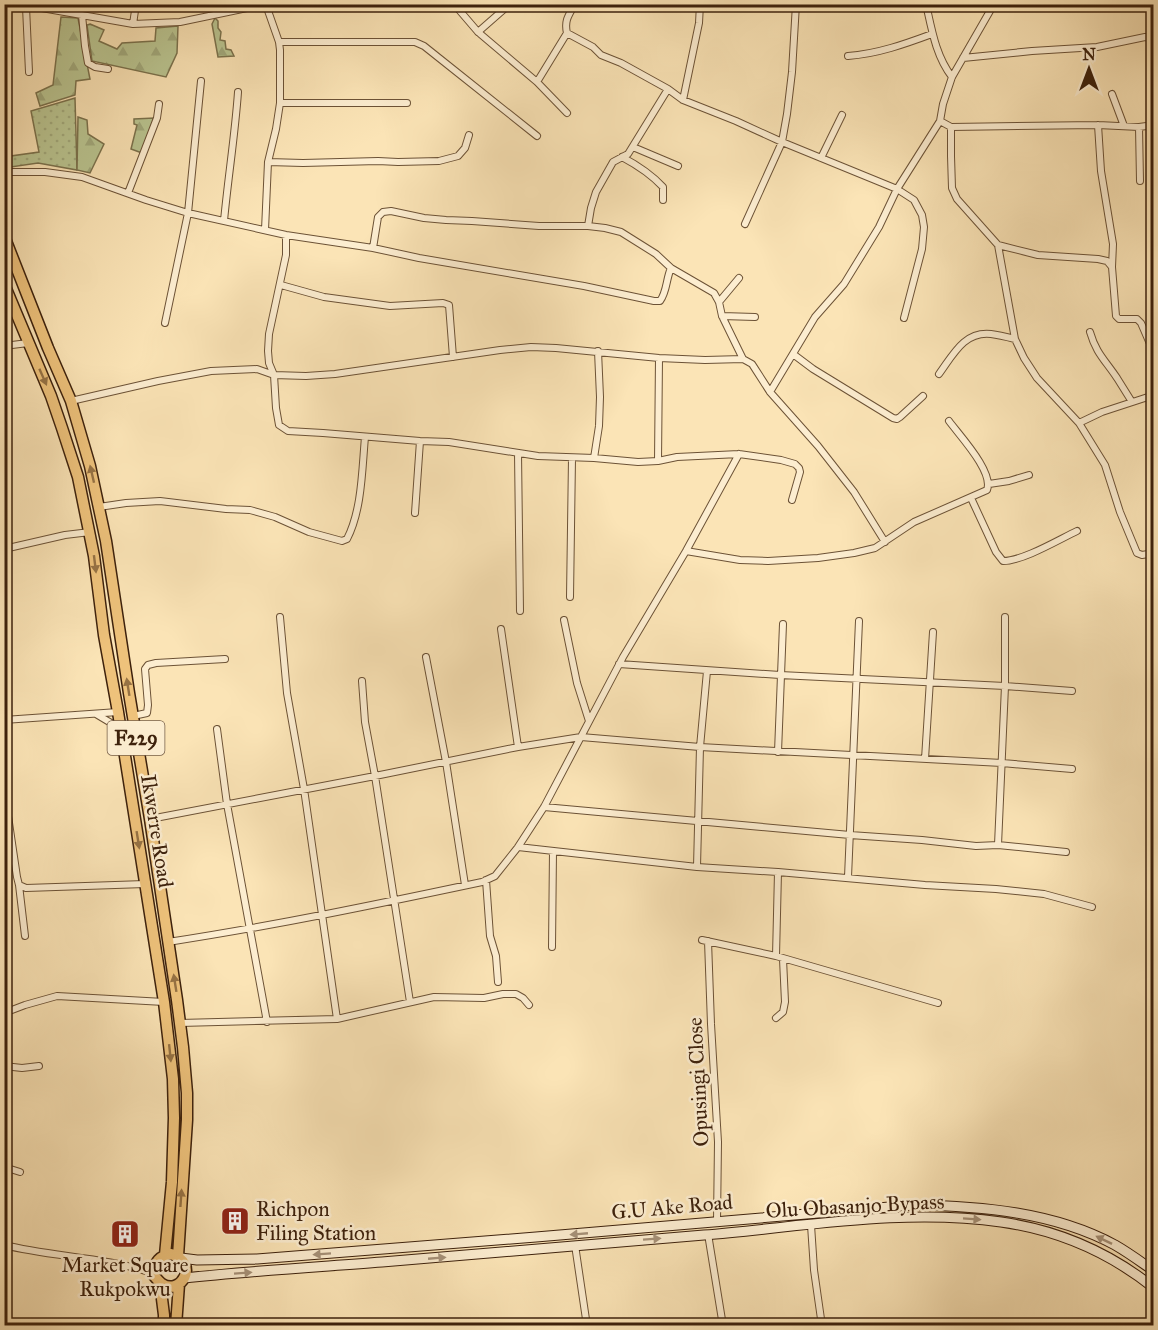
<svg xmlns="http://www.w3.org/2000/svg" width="1158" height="1330" font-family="'IM FELL Great Primer',serif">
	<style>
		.grass { fill: url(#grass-dots); stroke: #7c734e; stroke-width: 1.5 }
		.forest { fill: url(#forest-firs); stroke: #7c734e; stroke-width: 1.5 }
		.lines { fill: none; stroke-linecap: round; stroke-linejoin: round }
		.street-casing { stroke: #6c5236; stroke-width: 8 }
		.secondary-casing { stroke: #3d210c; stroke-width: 11 }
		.primary-casing { stroke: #3d210c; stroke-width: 13 }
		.street { stroke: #fcedd0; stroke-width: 6 }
		.secondary { stroke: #fcedd0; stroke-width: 9 }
		.primary { stroke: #eec27b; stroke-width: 10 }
		.oneway { fill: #967244 }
		.oneway2 { fill: #a69178 }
		.labels { text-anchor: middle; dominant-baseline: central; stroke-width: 5; stroke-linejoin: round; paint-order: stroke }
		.shield { fill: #fcedd0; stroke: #765e47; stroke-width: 1.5 }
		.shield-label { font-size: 20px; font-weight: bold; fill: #3d210c }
		.street-label { font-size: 21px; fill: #3d210c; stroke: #fcedd0 }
		.poi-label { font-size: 21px; fill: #3d210c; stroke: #fcedd0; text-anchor: start }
	</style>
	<defs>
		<pattern id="grass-dots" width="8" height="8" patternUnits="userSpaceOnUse" patternTransform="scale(1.5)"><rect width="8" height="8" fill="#bac591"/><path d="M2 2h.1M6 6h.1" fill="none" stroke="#a1a97c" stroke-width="1.8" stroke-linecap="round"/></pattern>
		<pattern id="forest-firs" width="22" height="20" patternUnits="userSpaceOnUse" patternTransform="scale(1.5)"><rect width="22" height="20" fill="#bac591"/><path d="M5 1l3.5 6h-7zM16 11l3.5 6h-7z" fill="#a1a97c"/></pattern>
	</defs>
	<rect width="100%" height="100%" fill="#fbe4b6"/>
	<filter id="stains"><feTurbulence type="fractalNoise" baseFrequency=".00333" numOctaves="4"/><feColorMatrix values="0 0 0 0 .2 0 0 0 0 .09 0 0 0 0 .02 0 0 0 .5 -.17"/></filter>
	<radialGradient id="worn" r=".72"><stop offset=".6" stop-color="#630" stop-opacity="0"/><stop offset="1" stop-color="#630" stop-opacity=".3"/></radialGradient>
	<path class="grass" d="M75,98L77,170L38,163L11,167V156L39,152L31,111Z"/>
	<path class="forest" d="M61,17L78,18L90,79L76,81L75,95L40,106L36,93L53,85Z
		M215,18L218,21V28L221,32L220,40L225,41L226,49L231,50L234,56L218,57L212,24Z
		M90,24L104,30L99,41L117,49L122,43L155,41L156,28L178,26L177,53L166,77L92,61L87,25Z
		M78,117L87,120L88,134L104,144L90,173L77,170Z
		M154,118L142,153L131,149L137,125L134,124V119Z"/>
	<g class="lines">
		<g class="street-casing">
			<path id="street" d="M19,4L133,24L180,22L267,4
				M454,4L478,32L537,82L567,113
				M575,4C569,15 564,20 567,33L593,47L601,55L621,63L668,89L683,100L736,121L782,142L897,189L914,200L922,215L924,227L922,249L904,318
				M926,4C932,31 936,56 952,77
				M266,5L279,42L280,50V103L276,129L268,162L303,163L378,161L398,162L439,161L458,156L465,148L469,135
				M26,7L29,72
				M82,15L85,46L88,63L95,67L108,69
				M133,24L136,4
				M478,32L510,4
				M279,42H415L424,46L537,136
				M848,56C877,54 905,44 932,34
				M963,58L1032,51L1097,47L1145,37L1154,39
				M537,82L567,33
				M1112,94L1124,126
				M683,100L699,23L700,4
				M280,103H407
				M940,121L951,127L1098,125L1139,127L1154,125
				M1098,125L1101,171L1113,244L1112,267
				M951,127V156L952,188L957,199L998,245L1015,339L1024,358L1037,378L1079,423L1105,465L1120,512L1137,553L1142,555L1154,553
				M1139,127L1140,181
				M633,147L678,166
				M622,157C637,165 651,174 663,187V200
				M821,158L842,115
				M4,172H45L82,177L146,200L188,213L286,235L373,248L419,258L584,286L654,301H660C667,292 666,279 671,268L714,293L719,302L722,316L743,359
				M128,193L157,118L159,104
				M224,221C228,178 235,135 238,92
				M745,224L782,142L787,114L792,72L796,4
				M588,226L591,208L596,192L613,162L628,154L668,89
				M265,230L268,162
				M286,235V255L269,334L268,351L269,363L274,375L276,408L279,425L288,431L323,433L420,441L449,442L538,456L594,458L638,462L658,461L677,457L739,454L781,460L795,464L799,468L800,472L792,500
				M998,245L1038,255L1098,259L1107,261L1112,267L1116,316L1119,319H1137L1141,323L1154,353
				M373,248L378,217L383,212L391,211L424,218L446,220L472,221L539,226H588L605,228L621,232L656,254L671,268
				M281,285L324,297L390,306L443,303L449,305L453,357
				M719,302L739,278
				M722,316L755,317
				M165,323L188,213L201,81
				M1090,332C1096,353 1105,360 1117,378C1122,386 1127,394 1132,402
				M4,346L28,343
				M793,354L813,369L893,418L897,419L900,417L923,396
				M939,374C953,355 964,331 991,334C999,335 1007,337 1015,339
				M770,392L815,317L844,284L879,227L897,189L940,121L943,104L952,77L994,4
				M71,401L158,381L211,371L257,369L274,375L306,376L335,374L500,350L531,347L556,348L659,358L705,360L743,359L752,364L770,392L818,446L854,492L885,542
				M1079,423L1102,412L1154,395
				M518,453L520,611
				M594,458L599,426L600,397L598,351
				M658,461L659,358
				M989,484L1009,481L1029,475
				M971,498L996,552L1003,561C1023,561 1058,540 1077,531
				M99,507L126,503L160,501L226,509L250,510L275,517L309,532L342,541L347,539C362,510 362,470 365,437
				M415,513L420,441
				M4,549L65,535L90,532
				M686,551L740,560L768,561L818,558L854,553L875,548L914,522L987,490C994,472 960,436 949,421
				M570,597L572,458
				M280,617L287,693L304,789L337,1019
				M564,620L577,683L589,721
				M501,629L518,747
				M426,657L446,762L465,885
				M619,664L780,675L1005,686L1072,691
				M362,681L365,722L375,776L410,1002
				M96,714L121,729
				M133,716L147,713L148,705L145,669L148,665L156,663L225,659
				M4,720L118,712
				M217,729L227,804L267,1022
				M778,752L783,624
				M925,759L933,632
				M4,789L17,877L19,885L26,888L145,884
				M544,807L850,835L922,840L976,846L998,845L1066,852
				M150,819L375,776L518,747L581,737L700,747L1002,763L1072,769
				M998,845L1005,686V617
				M518,847L697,867L778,872L925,885L996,889L1044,894L1092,907
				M697,867L700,747L707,671
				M848,877L859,621
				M486,880L490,936L496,956L498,982
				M19,885L25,936
				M702,940L776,956L938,1003
				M708,941L711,1024L718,1142L717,1221
				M168,942C273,926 378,904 482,882L495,876L518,847L544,807L623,657L686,551L739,454
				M552,947L553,851
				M776,956L778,872
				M4,1013L25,1005L57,996L164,1002
				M776,1018L783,1012L785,1002L783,959
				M180,1023L337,1019L434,997L484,998L503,994H516L523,998L529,1005
				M4,1066L22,1068L39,1066
				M4,1167L20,1172
				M811,1225L814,1270L822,1326
				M708,1234L723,1326
				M4,1245C53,1257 105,1257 152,1273
				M575,1245L587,1326"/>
		</g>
		<g class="secondary-casing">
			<path id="secondary" d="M181,1258L197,1260L257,1259L536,1237L913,1205C981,1206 1054,1212 1115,1245C1129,1253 1141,1262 1154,1271
				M184,1278C250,1271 317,1267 382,1262C490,1253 597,1243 704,1235C803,1227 902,1208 1001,1222C1058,1230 1109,1252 1154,1288"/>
		</g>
		<g class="primary-casing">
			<path id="primary" d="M4,236L48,348L71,401L90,466L106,541L129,693L150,819L177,1000L183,1047L187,1093V1120L178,1256
				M4,284L51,396L62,428L78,477L94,556L104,635L118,712L164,1002L173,1079L174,1118L172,1182L165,1255
				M171,1254C200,1263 181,1296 162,1284C158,1281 155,1277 152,1273C156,1262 159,1256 171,1254Z
				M160,1283L164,1315V1326
				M176,1326L179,1284"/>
		</g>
		<use href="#street" class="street"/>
		<use href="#secondary" class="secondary"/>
		<use href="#primary" class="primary"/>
	</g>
	<defs><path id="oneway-solid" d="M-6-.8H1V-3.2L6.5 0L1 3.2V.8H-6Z" transform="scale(1.5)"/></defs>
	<g class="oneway">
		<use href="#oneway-solid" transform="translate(43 377) rotate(66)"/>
		<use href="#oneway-solid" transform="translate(92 474) rotate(-103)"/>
		<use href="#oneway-solid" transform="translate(95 564) rotate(83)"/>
		<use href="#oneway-solid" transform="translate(128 687) rotate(-99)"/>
		<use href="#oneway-solid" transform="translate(138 840) rotate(81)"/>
		<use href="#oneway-solid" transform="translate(175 983) rotate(-99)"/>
		<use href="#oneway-solid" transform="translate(170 1053) rotate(84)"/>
		<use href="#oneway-solid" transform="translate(181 1198) rotate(-86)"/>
	</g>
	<g class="oneway2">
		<use href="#oneway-solid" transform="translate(972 1219) rotate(4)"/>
		<use href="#oneway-solid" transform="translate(579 1234) rotate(175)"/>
		<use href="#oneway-solid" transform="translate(652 1239) rotate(-4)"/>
		<use href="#oneway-solid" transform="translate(1104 1240) rotate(-154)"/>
		<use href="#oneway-solid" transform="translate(322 1254) rotate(176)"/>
		<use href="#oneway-solid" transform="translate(437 1258) rotate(-5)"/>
		<use href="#oneway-solid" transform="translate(243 1273) rotate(-4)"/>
	</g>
	<defs>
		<g id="building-square" transform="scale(1.5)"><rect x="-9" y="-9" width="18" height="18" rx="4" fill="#8f2418" stroke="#fcedd0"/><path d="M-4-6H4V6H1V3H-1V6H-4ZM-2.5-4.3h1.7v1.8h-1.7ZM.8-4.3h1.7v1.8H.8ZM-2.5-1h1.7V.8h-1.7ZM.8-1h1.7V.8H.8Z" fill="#fff"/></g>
	</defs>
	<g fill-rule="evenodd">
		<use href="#building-square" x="235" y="1221"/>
		<use href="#building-square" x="125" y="1234"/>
	</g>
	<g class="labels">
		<rect class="shield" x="107.5" y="721" width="57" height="34" rx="4.5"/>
		<g class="shield-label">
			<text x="136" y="738">F229</text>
		</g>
		<g class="street-label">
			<text transform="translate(157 831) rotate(81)">Ikwerre Road</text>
			<text transform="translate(698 1082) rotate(-93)">Opusingi Close</text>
			<text transform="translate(855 1206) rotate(-3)">Olu Obasanjo Bypass</text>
			<text transform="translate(672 1207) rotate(-5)">G.U Ake Road</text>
		</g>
		<g class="poi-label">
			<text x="256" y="1209">Richpon<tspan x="256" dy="24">Filing Station</tspan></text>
			<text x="125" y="1265" text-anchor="middle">Market Square<tspan x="125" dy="24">Rukpokwu</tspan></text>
		</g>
	</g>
	<rect width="1158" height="1330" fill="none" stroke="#fbe4b6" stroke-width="24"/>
	<rect x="6" y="6" width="1146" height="1318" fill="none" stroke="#3d210c" stroke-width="3"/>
	<rect x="12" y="12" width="1134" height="1306" fill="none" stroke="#3d210c" stroke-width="1.5"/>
	<g transform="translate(1089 69)" stroke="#fcedd0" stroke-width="4.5" paint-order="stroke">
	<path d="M0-4.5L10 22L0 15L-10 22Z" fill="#3d210c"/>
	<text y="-9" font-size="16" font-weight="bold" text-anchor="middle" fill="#3d210c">N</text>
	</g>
	<rect width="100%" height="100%" filter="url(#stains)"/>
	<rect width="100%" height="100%" fill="url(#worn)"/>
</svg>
